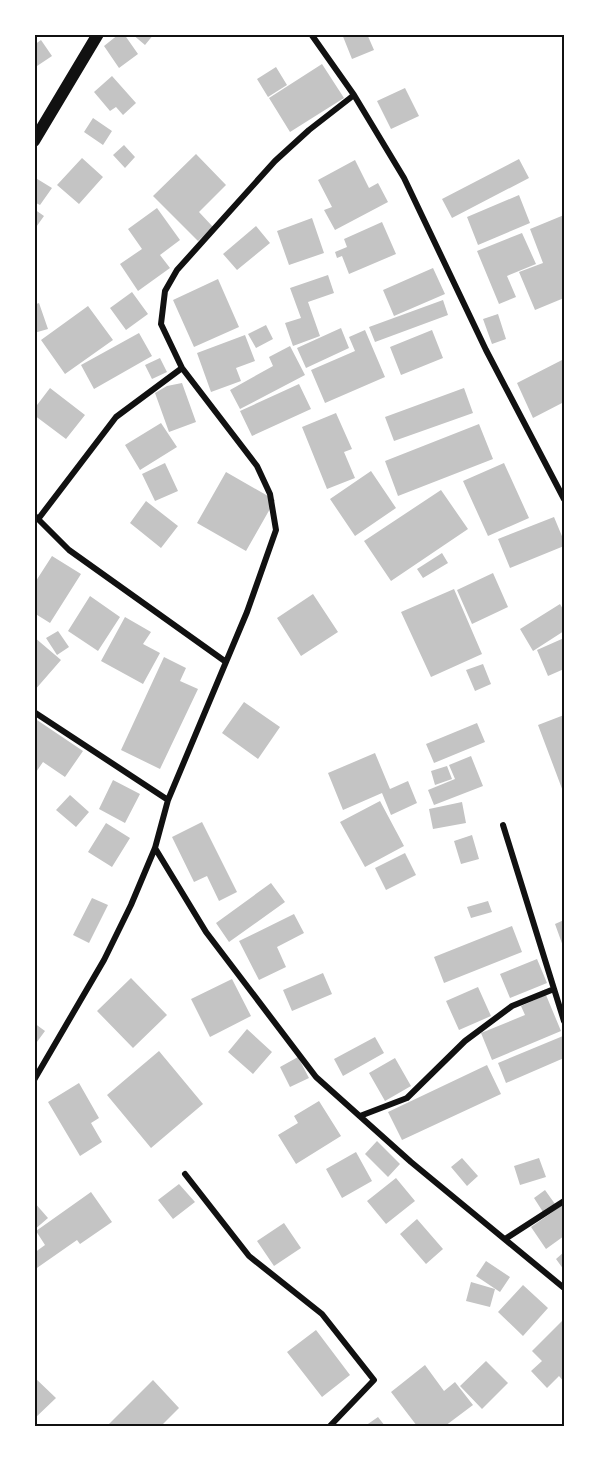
<svg xmlns="http://www.w3.org/2000/svg" width="599" height="1461" font-family="'PT Sans Narrow',sans-serif">
	<style>
		.building { fill: #c4c4c4 }
		.lines { fill: none; stroke-linecap: round; stroke-linejoin: round }
		.minor { stroke: #111; stroke-width: 6 }
		.secondary { stroke: #111; stroke-width: 12 }
		.neatline { fill: none; stroke: #111; stroke-width: 2 }
	</style>
	<rect width="100%" height="100%" fill="#fff"/>
	<path class="building" d="M119,34H124L138,54L119,68L104,46Z
		M132,34H154L145,45Z
		M342,34H367L374,50L352,59Z
		M41,40L52,56L34,68V45Z
		M322,64L344,98L290,132L269,98Z
		M276,67L287,85L268,97L257,79Z
		M112,76L136,103L123,115L116,107L110,111L94,92Z
		M405,88L419,116L391,129L377,101Z
		M93,118L112,131L103,145L84,132Z
		M124,145L135,157L125,168L113,155Z
		M196,154L226,185L199,212L213,227L198,241L153,196Z
		M82,158L103,177L79,204L57,185Z
		M519,159L529,178L452,218L442,199Z
		M355,160L369,188L378,183L388,202L335,230L324,210L332,207L318,180Z
		M34,177L52,188L40,205L34,202Z
		M519,195L530,223L478,245L467,217Z
		M157,208L180,240L160,255L170,268L138,291L120,264L142,249L128,229Z
		M34,209L44,216L34,230Z
		M564,215V298L535,310L519,272L543,263L530,229Z
		M312,218L324,253L289,265L277,231Z
		M382,222L396,254L349,274L342,256L337,258L335,252L347,247L344,239Z
		M256,226L270,243L237,270L223,254Z
		M522,233L536,264L507,276L516,297L499,304L477,251Z
		M433,268L445,294L394,316L383,290Z
		M328,275L334,293L308,302L320,336L293,346L285,323L301,318L290,288Z
		M218,279L239,327L194,347L173,300Z
		M132,292L148,314L126,330L110,308Z
		M443,300L448,315L375,342L369,327Z
		M39,303L48,329L34,333V305Z
		M88,306L113,340L65,374L41,340Z
		M498,314L506,339L492,344L483,319Z
		M266,325L273,339L256,348L248,334Z
		M341,328L349,348L306,368L297,348Z
		M365,330L385,377L325,403L311,370L355,351L349,337Z
		M432,330L443,358L401,375L390,347Z
		M139,333L152,356L94,389L81,365Z
		M245,335L255,361L236,368L241,381L211,392L197,353Z
		M290,346L305,375L240,409L230,390L273,366L269,357Z
		M160,358L167,372L152,379L145,365Z
		M564,359V402L533,418L517,383Z
		M182,383L196,422L169,432L155,393L167,386Z
		M299,384L311,409L252,436L240,411Z
		M50,388L85,415L66,439L34,415V409Z
		M464,388L473,413L394,441L385,417Z
		M336,413L352,449L344,452L355,478L327,489L302,427Z
		M161,423L177,447L140,470L125,445Z
		M479,424L493,459L398,496L385,461Z
		M165,463L178,491L155,501L142,474Z
		M504,463L529,518L488,536L463,481Z
		M371,471L396,508L355,536L330,499Z
		M226,472L275,500L246,551L197,523Z
		M441,490L468,529L391,581L364,541Z
		M146,501L178,526L161,548L130,523Z
		M554,517L564,541V546L510,568L498,539Z
		M442,553L448,563L423,578L417,569Z
		M52,556L81,574L50,623L34,613V584Z
		M493,573L508,607L472,624L457,590Z
		M454,589L482,654L431,677L401,612Z
		M313,594L338,632L301,656L277,618Z
		M90,596L120,617L98,651L68,631Z
		M560,604L564,611V631L533,651L520,629Z
		M125,617L151,632L143,644L160,653L143,684L101,661Z
		M58,631L69,647L57,655L46,638Z
		M34,637L61,660L34,691Z
		M564,638V669L548,676L537,650Z
		M164,657L186,668L180,681L198,689L160,769L121,750Z
		M483,664L491,684L475,691L466,670Z
		M244,702L280,727L258,759L222,733Z
		M564,715V794L538,725Z
		M34,718L83,751L65,777L43,762L34,775Z
		M477,723L485,742L434,763L426,744Z
		M375,753L390,789L408,781L417,803L391,815L382,793L343,810L328,773Z
		M471,756L483,786L434,805L428,790L455,779L449,765Z
		M447,766L452,779L435,785L431,771Z
		M113,780L140,794L125,823L99,809Z
		M70,795L89,812L76,827L56,810Z
		M380,801L404,846L365,867L340,822Z
		M462,802L466,823L433,829L429,809Z
		M202,822L237,892L219,901L207,876L194,882L172,837Z
		M106,823L130,838L112,867L88,852Z
		M472,835L479,859L461,864L454,841Z
		M405,853L416,875L386,890L375,868Z
		M271,883L285,902L229,942L216,923Z
		M92,898L108,905L89,943L73,935Z
		M488,901L492,912L471,918L467,907Z
		M294,914L304,933L277,947L286,967L259,980L239,941Z
		M564,920V949L555,924Z
		M512,926L522,952L444,983L434,957Z
		M537,959L547,983L510,998L500,974Z
		M323,973L332,994L292,1011L283,990Z
		M131,978L167,1015L133,1048L97,1011Z
		M232,979L251,1016L210,1037L191,999Z
		M478,987L491,1016L459,1030L446,1001Z
		M546,995L561,1031L492,1060L481,1033L525,1015L521,1006Z
		M34,1023L45,1031L34,1046Z
		M247,1029L272,1052L253,1074L228,1052Z
		M563,1036L564,1040V1058L506,1083L498,1063Z
		M375,1037L384,1053L343,1076L334,1059Z
		M159,1051L203,1104L151,1148L107,1095Z
		M298,1057L309,1078L290,1087L280,1067Z
		M395,1058L411,1086L385,1101L369,1073Z
		M487,1065L501,1094L402,1140L388,1112Z
		M79,1083L99,1118L91,1123L102,1142L80,1156L48,1102Z
		M319,1101L341,1136L296,1164L278,1135L298,1123L294,1116Z
		M377,1141L400,1164L388,1177L365,1154Z
		M356,1152L372,1181L342,1198L326,1169Z
		M462,1158L478,1176L467,1186L451,1167Z
		M539,1158L546,1177L520,1185L514,1166Z
		M396,1178L415,1201L386,1224L367,1201Z
		M179,1184L195,1202L173,1219L158,1200Z
		M545,1190L555,1204L543,1212L534,1198Z
		M91,1192L112,1222L80,1244L77,1240L34,1270V1253L45,1245L36,1231Z
		M34,1202L48,1218L34,1230Z
		M564,1204V1236L546,1249L531,1227Z
		M417,1219L443,1249L426,1264L400,1234Z
		M284,1223L301,1248L274,1266L257,1241Z
		M564,1252V1270L556,1259Z
		M486,1261L510,1277L500,1292L476,1276Z
		M471,1282L495,1289L490,1307L466,1301Z
		M523,1285L548,1308L523,1336L498,1312Z
		M564,1319V1382L559,1376L547,1388L531,1371L542,1361L532,1351Z
		M316,1330L350,1375L322,1397L287,1352Z
		M486,1361L508,1383L482,1409L460,1386Z
		M425,1365L444,1391L455,1382L473,1405L445,1426H417L391,1392Z
		M34,1377L56,1398L34,1419Z
		M153,1380L179,1408L161,1426H107Z
		M378,1417L385,1426H365Z"/>
	<g class="lines">
		<path class="minor" d="M311,34L354,95L404,178L486,350L564,499
			M34,515L69,550L226,662
			M39,518L116,417L182,368
			M34,712L168,800
			M503,825L564,1021
			M155,848L206,932L316,1077L411,1162L564,1288
			M34,1080L104,960L131,905L155,848L168,800L247,612L276,530L270,494L257,466L182,368L161,324L165,291L177,270L275,161L309,130L354,95
			M360,1116L407,1098L465,1041L512,1006L554,989
			M185,1174L249,1256L322,1314L374,1380L330,1426
			M505,1239L564,1201"/>
		<path class="secondary" d="M34,141L98,34"/>
	</g>
	<rect width="599" height="1461" fill="none" stroke="#ffffff" stroke-width="72"/>
	<rect x="36" y="36" width="527" height="1389" class="neatline"/>
</svg>
